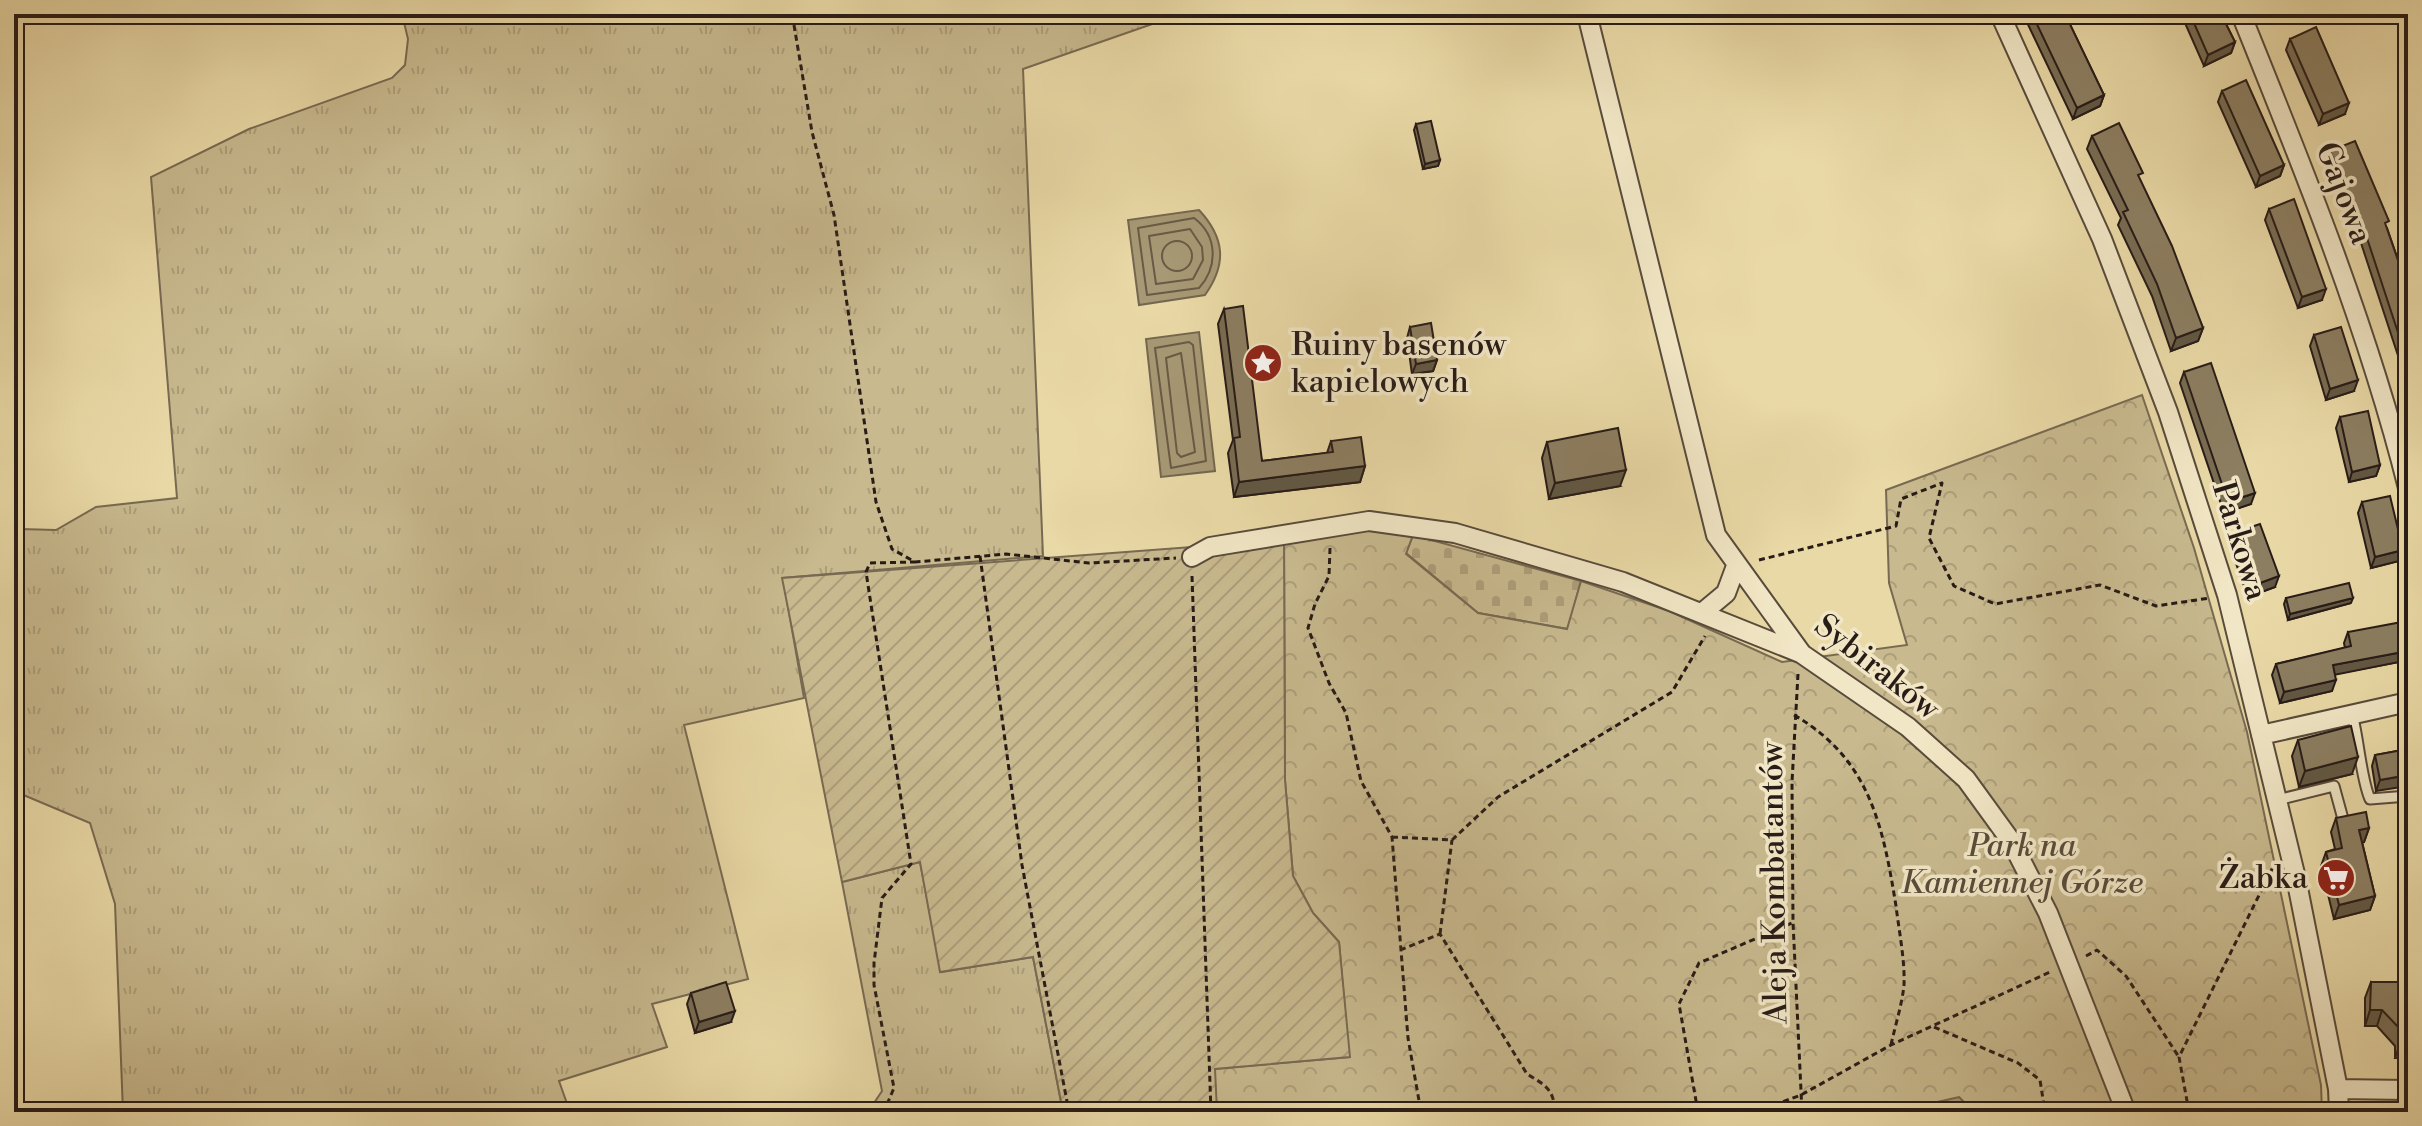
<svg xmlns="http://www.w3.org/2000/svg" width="2422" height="1126" font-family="'Libre Bodoni',serif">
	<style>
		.grass { fill: url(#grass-tufts); stroke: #786a52; stroke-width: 2 }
		.cemetery { fill: url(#cemetery-stones); stroke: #786a52; stroke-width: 2 }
		.park { fill: url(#park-crowns); stroke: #786a52; stroke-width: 2 }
		.garden { fill: url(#garden-furrows); stroke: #786a52; stroke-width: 2 }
		.water { fill: #a79975; stroke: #74674f; stroke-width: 2 }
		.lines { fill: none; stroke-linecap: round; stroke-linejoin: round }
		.shore { stroke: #685a46; stroke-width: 2 }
		.service-casing { stroke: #584b3b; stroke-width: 13 }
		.minor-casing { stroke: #584b3b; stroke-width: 22 }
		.path { stroke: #281c17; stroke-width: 3; stroke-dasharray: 6 4; stroke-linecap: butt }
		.service { stroke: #f1e6c5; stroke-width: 9 }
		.minor { stroke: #f1e6c5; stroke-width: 18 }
		.wall { fill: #786c53; stroke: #281c17; stroke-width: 2 }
		.shaded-wall { fill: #625844; stroke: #281c17; stroke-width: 2 }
		.building { fill: #8c7e61; stroke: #281c17; stroke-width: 2 }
		.labels { text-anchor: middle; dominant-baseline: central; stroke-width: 7; stroke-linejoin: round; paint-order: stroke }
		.street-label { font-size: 32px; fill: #281c17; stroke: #f1e6c5 }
		.poi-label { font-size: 32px; fill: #281c17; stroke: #f1e6c5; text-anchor: start }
		.park-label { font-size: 32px; font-style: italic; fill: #584b3b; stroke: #f1e6c5 }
	</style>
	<defs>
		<pattern id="grass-tufts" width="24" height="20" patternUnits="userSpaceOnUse" patternTransform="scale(2)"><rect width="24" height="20" fill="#c8b98e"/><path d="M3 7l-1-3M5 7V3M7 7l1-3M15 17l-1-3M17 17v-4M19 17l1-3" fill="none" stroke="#ac9e7a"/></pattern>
		<pattern id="cemetery-stones" width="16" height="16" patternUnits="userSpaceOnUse" patternTransform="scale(2)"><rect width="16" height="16" fill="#c8b98e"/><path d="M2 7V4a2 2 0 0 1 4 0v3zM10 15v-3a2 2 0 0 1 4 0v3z" fill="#ac9e7a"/></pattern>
		<pattern id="park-crowns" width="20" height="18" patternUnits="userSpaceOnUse" patternTransform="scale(2)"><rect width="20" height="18" fill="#c8b98e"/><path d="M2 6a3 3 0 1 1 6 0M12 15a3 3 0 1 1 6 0" fill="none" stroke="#ac9e7a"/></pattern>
		<pattern id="garden-furrows" width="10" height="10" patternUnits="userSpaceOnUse" patternTransform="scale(2)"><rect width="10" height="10" fill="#c8b98e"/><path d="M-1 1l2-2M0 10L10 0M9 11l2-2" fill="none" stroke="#ac9e7a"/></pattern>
	</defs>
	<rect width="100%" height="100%" fill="#e9d9a6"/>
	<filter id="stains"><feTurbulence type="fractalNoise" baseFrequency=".0025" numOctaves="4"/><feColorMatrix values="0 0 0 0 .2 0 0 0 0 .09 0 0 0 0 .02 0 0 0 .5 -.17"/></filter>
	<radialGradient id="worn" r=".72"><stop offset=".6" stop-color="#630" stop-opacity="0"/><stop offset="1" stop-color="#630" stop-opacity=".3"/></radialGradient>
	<path class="grass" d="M402,14H1181L1023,69L1043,556L783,578L804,698L684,725L748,979L652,1004L667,1047L559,1081L570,1112H123L115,904L90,823L14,791V535L20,529L56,530L96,507L177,498L151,177L249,129L392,78L405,65L408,39Z
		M920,862L941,972L1033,957L1063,1112H868L882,1091L842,882Z"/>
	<path class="cemetery" d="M1413,535L1581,581L1568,629L1478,613L1406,553Z"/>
	<path class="park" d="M2142,395L2194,548L2247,732L2321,1085L2322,1112H1217L1214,1069L1349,1057L1339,942L1313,913L1293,876L1285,780L1284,540L1379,529L1413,535L1406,554L1478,613L1567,629L1581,581L1669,611L1782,662L1907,645L1889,583L1886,490Z"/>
	<path class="garden" d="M1284,540L1285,780L1293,876L1313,913L1339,942L1350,1057L1215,1069L1217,1112H1063L1033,957L940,972L920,862L842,882L782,578Z"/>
	<path class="water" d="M1199,210C1225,238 1227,264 1205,295L1139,305L1128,220Z
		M1199,332L1215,471L1161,477L1146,339Z
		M1959,1097L1974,1112H1917L1933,1103Z"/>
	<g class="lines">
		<path class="shore" d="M1194,218C1218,236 1218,267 1199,288L1147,295L1138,228Z
			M1190,229L1202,247L1203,260L1193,279L1156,284L1149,236Z
			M1162 256a15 15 0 1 1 30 0a15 15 0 1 1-30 0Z
			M1189,342L1193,345L1206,461L1171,468L1155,348Z
			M1181,353L1195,452L1181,457L1177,453L1166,358Z"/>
		<g class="service-casing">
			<path id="service" d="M2352,714C2359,740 2361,779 2370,799L2408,796
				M2277,800L2334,786L2343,819"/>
		</g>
		<g class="minor-casing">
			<path id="minor" d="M1587,14L1716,535L1802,654L1908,727L1966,779L2011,841L2048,913L2126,1112
				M2000,14L2102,239L2168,412L2227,595L2296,878L2338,1089L2339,1112
				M2241,14C2304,170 2367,325 2408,488
				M1192,557L1210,547L1369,521L1455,533L1623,582L1800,653
				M1702,613L1726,593L1736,566
				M2261,735L2408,702
				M2338,1089L2408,1090"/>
		</g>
		<path class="path" d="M794,25L812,132L834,215L876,502L892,549L915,562L1006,554L1089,563L1176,558
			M1330,548L1329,576L1315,604L1308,628L1329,683L1346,713L1361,781L1392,837L1408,1038L1421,1112
			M980,556L1022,865L1069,1112
			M1759,560L1896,526L1901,499L1942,483L1929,538L1954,586L1995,604L2100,585L2156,606L2210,598
			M1192,576L1211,1112
			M1798,674L1792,782L1793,922L1802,1112
			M1794,715C1870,759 1883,826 1896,906C1899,931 1905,960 1904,985C1902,1005 1895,1026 1891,1045
			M1392,837L1452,840L1498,797L1672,692L1705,636
			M1440,934L1452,840
			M1400,950L1440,934L1527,1074C1545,1085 1554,1089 1555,1112
			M2086,956L2097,950L2126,976L2179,1057
			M1934,1027L2018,1063L2040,1080L2045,1112
			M868,1112L888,1102L894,1088L874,985V963L882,898L911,864L866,572L870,563L915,562
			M1698,1112L1679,1004L1699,963L1792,923
			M1755,1112L1801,1095L1891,1045L2050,972
			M2189,1112L2179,1057L2273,867"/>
		<use href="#service" class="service"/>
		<use href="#minor" class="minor"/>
	</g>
	<path class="wall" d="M2023,14H2065L2104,95L2100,106L2073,119Z
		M2181,14H2221L2235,42L2231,53L2204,66Z
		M2290,39L2345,114L2319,125L2286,50Z
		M2222,91L2284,165L2280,176L2256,187L2218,102Z
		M1416,124L1440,160L1438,166L1423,169L1414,130Z
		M2092,136L2140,180L2203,328L2198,341L2171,351L2152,296L2118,225L2121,218L2087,149Z
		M2330,151L2387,228L2408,289V386L2361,243L2326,162Z
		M2269,209L2322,300L2298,308L2265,220Z
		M1224,309L1262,461L1327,453L1331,441L1365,466L1360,482L1234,497L1228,453L1233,440L1218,324Z
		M1410,327L1437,360L1433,371L1412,374L1407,338Z
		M2314,335L2354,391L2326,400L2310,346Z
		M2184,372L2251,504L2224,513L2180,383Z
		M2340,417L2380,465L2376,476L2349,482L2336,428Z
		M1547,442L1620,486L1549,499L1542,458Z
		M2362,502L2403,550L2399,561L2371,568L2358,513Z
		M2233,533L2275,587L2248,597L2229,544Z
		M2286,598L2351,603L2288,620L2284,604Z
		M2348,632L2404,661L2335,674L2332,691L2280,703L2272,675L2276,664L2345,648L2344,643Z
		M2298,740L2352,774L2299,787L2292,756Z
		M2408,749L2376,791L2372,766L2375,755Z
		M2336,818L2369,828L2364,842H2362L2375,896L2370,910L2334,919L2321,866L2326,852L2335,849L2331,832Z
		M2371,982L2402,1010L2408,1058H2395V1046L2377,1026H2365V998Z
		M691,993L731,1022L695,1033L687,1004Z"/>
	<path class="shaded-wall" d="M2235,42L2231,53L2204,66L2208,55Z
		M2104,95L2100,106L2073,119L2077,108Z
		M2349,103L2345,114L2319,125L2323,114Z
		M1440,160L1438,166L1423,169L1425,164Z
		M2284,165L2280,176L2256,187L2260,176Z
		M2326,289L2322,300L2298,308L2302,297Z
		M2203,328L2198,341L2171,351L2176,338Z
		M1437,360L1433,371L1412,374L1416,364Z
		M2358,380L2354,391L2326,400L2330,389Z
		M2380,465L2376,476L2349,482L2352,472Z
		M1365,466L1360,482L1234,497L1239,482Z
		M1626,470L1620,486L1549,499L1555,483Z
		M2255,493L2251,504L2224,513L2228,502Z
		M2403,550L2399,561L2371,568L2375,557Z
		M2279,576L2275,587L2248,597L2252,586Z
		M2353,598L2351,603L2288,620L2290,614Z
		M2408,651L2404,661L2329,676L2333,665Z
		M2336,680L2332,691L2280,703L2284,692Z
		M2358,757L2352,774L2299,787L2305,771Z
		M2408,775V786L2376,791L2380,780Z
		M2369,828L2364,842L2353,844L2359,830Z
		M2375,896L2370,910L2334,919L2339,905Z
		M2370,1010H2382L2377,1026H2365Z
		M735,1011L731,1022L695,1033L699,1022Z
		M2401,1041L2408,1042V1058H2395Z"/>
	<path class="building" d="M2032,14H2065L2104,95L2077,108Z
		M2190,14H2221L2235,42L2208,55Z
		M2316,27L2349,103L2323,114L2290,39Z
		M2246,80L2284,165L2260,176L2222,91Z
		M1431,121L1440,160L1425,164L1416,124Z
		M2119,123L2143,173L2138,175L2172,246L2203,328L2176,338L2157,284L2123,212L2128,210L2092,136Z
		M2355,141L2389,221L2385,223L2408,289V363L2365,232L2330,151Z
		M2294,199L2326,289L2302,297L2269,209Z
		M1243,306L1262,461L1333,452L1331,441L1361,437L1365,466L1239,482L1234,438L1240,437L1224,309Z
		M1431,323L1437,360L1416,364L1410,327Z
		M2341,327L2358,380L2330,389L2314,335Z
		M2211,363L2255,493L2228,502L2184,372Z
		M2368,411L2380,465L2352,472L2340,417Z
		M1618,428L1626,470L1555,483L1547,442Z
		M2390,496L2403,550L2375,557L2362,502Z
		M2260,524L2279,576L2252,586L2233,533Z
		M2349,583L2353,598L2290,614L2286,598Z
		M2402,622L2408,651L2333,665L2336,680L2284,692L2276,664L2351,646L2348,632Z
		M2351,726L2358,757L2305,771L2298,740Z
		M2408,749V775L2380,780L2375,755Z
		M2366,812L2369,828L2359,830L2375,896L2339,905L2326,852L2342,848L2336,818Z
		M726,982L735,1011L699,1022L691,993Z
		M2371,982H2402V1010H2408V1042L2401,1041V1030L2382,1010H2370Z
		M2401,1105L2408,1106V1112H2401Z"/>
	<defs>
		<g id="sight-disc" transform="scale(2)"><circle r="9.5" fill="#8f2418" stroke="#f1e6c5"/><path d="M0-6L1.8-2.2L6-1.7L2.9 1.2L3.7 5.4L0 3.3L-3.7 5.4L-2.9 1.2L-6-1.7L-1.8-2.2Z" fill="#fff"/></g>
		<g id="supermarket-disc" transform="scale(2)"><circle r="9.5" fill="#8f2418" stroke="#f1e6c5"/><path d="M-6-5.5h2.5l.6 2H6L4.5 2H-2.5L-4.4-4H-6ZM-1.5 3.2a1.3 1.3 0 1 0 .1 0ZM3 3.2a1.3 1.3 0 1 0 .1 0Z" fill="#fff"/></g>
	</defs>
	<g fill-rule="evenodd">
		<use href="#sight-disc" x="1263" y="363"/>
		<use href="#supermarket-disc" x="2336" y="878"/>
	</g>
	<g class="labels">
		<g class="street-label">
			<text transform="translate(2344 193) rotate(69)">Gajowa</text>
			<text transform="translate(2240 541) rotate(73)">Parkowa</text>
			<text transform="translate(1877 667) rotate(38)">Sybiraków</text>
			<text transform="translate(1774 883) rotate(-91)">Aleja Kombatantów</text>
		</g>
		<g class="poi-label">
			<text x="1291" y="345">Ruiny basenów<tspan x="1291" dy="37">kapielowych</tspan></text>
			<text x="2308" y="878" text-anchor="end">Żabka</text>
		</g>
		<g class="park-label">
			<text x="2022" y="846">Park na<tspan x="2022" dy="37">Kamiennej Górze</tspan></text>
		</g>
	</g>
	<rect width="2422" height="1126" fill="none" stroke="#e9d9a6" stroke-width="48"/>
	<rect x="16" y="16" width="2390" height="1094" fill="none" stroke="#281c17" stroke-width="4"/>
	<rect x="24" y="24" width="2374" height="1078" fill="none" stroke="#281c17" stroke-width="2"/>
	<rect width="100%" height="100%" filter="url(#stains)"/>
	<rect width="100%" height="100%" fill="url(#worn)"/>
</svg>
